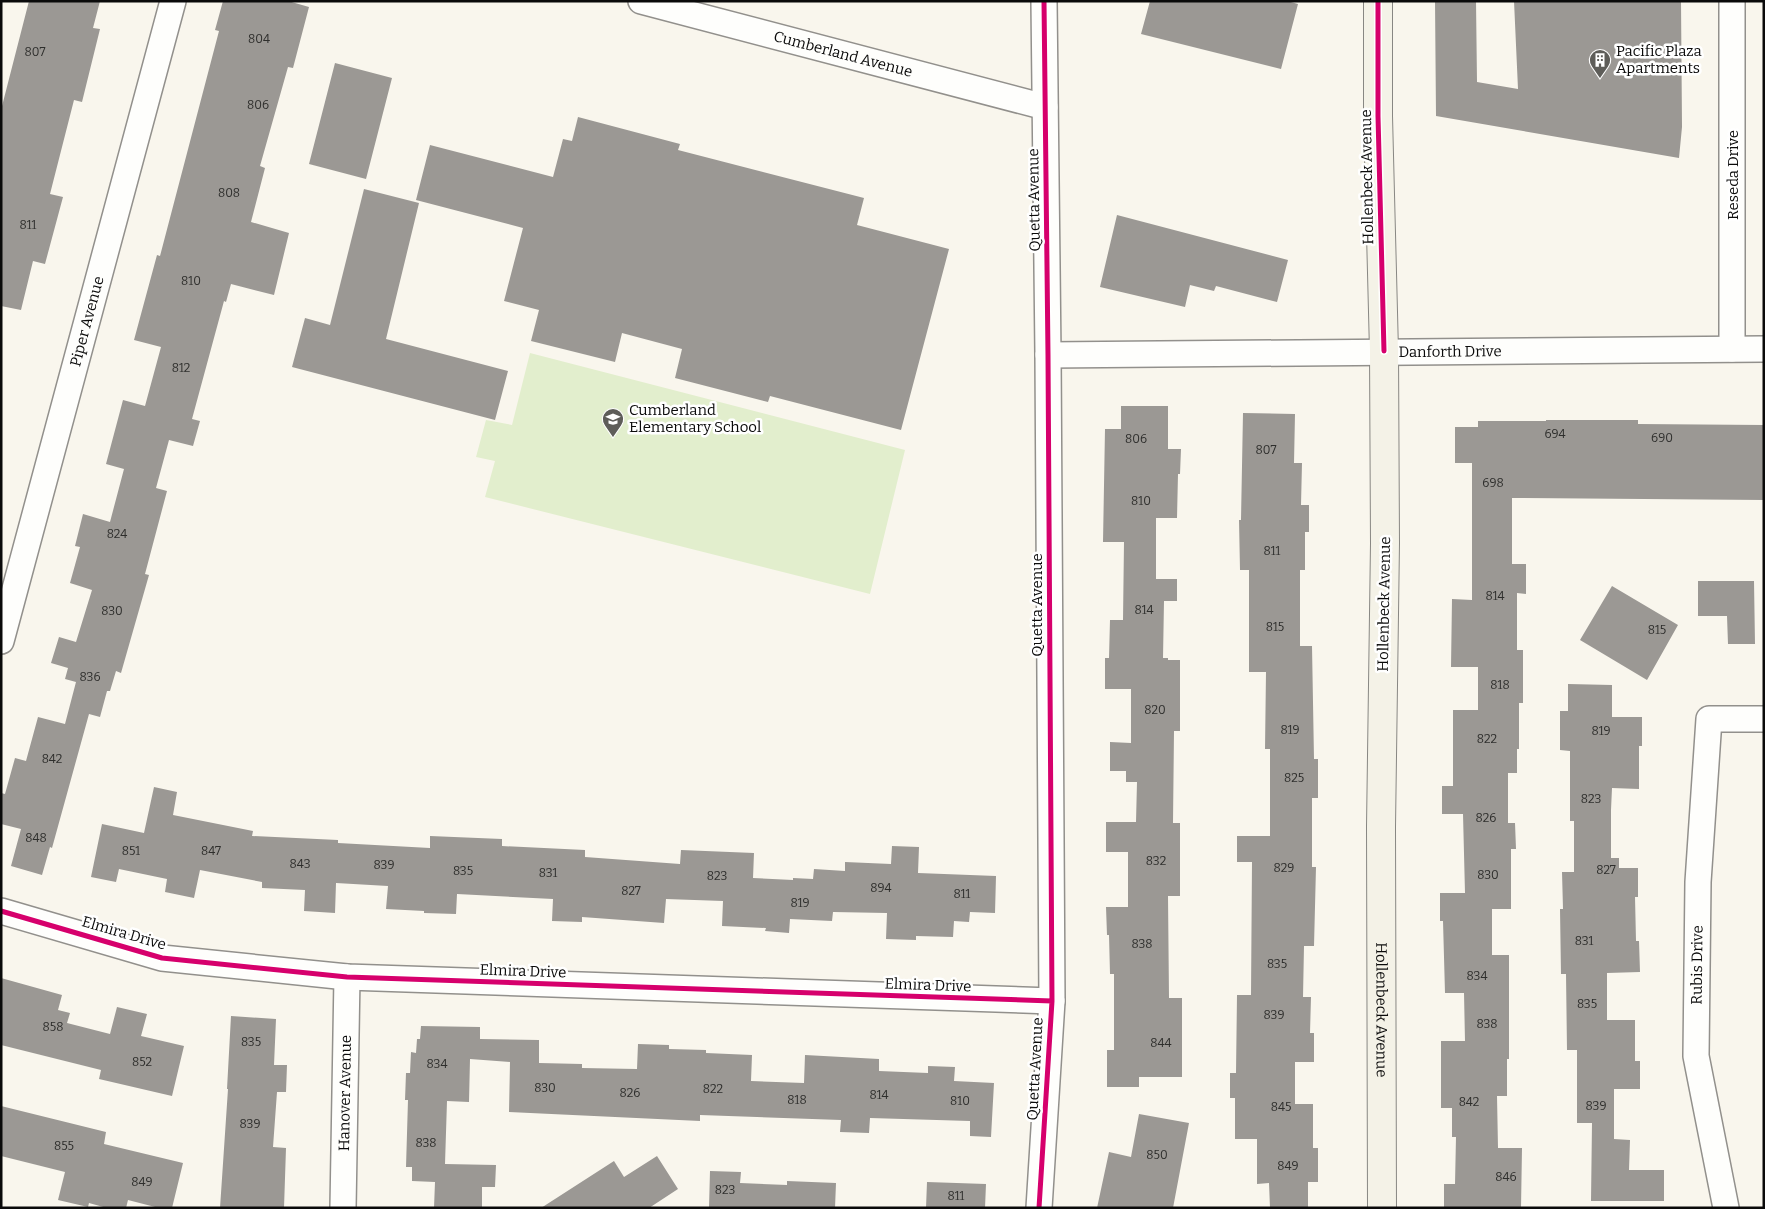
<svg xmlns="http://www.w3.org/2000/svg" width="1765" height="1209" font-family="Bitter,serif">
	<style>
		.green { fill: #e2eecd }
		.building { fill: #9b9894 }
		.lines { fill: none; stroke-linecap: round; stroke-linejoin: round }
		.street-casing { stroke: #92908c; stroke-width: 28 }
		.secondary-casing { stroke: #888783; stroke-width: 30 }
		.street { stroke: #fefefc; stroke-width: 25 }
		.secondary { stroke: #f4f2e7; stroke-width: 28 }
		.cycleway-casing { stroke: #fff; stroke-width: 8 }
		.cycleway { stroke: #d6006c; stroke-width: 5 }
		.labels { text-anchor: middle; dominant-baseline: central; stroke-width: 5; stroke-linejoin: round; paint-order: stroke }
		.number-label { font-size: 12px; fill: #2e2e2c }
		.poi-label { font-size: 15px; fill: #0a0a0a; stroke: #fff; text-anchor: start }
		.street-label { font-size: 15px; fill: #0a0a0a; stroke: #fff }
	</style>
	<rect width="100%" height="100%" fill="#f9f6ed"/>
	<path class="green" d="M530,353L905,450L870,594L485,497L495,461L476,457L486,420L512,425Z"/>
	<path class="building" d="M29,1H100L93,28L100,29L82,102L74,100L50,194L63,197L45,264L33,261L21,310L1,306V110Z
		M223,1H288L309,7L293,68L288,67L260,166L265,168L251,222L289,233L274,295L231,284L226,302L224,301L192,419L200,421L193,446L169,440L156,488L167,491L145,574L149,575L121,673L116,671L110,691H107L100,717L89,714L52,848L50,847L42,875L11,866L21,829L1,824V793L5,794L15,758L26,761L38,717L65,724L76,682L65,679L68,668L51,663L59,637L76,642L92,590L70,583L80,547L75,546L83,514L110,522L124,469L106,464L123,400L145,406L161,347L134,340L157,255L160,256L219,31L215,30Z
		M1150,1H1287L1298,4L1281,69L1141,34Z
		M1435,1H1476L1477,82L1518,89L1514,1H1681L1682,127L1679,158L1436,116Z
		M335,63L392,78L366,179L309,164Z
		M578,117L680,144L678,150L864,198L857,225L949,249L901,430L770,396L768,402L675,378L682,349L622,333L615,362L531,341L539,310L504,301L523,228L416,200L430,145L553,177L563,139L572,141Z
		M364,189L419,203L386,339L508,371L495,420L292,367L305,318L330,325Z
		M1117,215L1288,260L1277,302L1216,286L1214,291L1190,285L1185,307L1100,287Z
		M1121,406H1168V449H1181L1180,474H1178L1177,518H1156V579H1177V601H1164L1163,658H1168V660H1180V731H1174L1173,823H1180V896H1168L1169,998H1182V1077H1139V1087H1107V1050H1114V974H1110L1109,935H1107L1106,907H1128V852H1106V822H1136L1137,782H1126V771H1110V742L1131,743V689H1105V658H1109L1110,620H1123L1124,542H1103L1105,429H1121Z
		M1243,413L1295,414L1294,463H1302L1301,505H1309V532H1305V570H1300V646H1312L1314,759H1318V798H1312V867H1316L1314,946H1304L1303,997H1311L1310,1033H1314V1062H1295V1104H1313V1148H1318V1182H1308V1208H1270L1269,1183L1257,1184V1139H1235V1098H1230V1073H1236L1237,995H1251L1252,862H1237V836H1270V749H1265L1266,672H1249V570H1240L1239,520H1241Z
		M1546,420H1638V424L1764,425V500L1512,498V564H1526V594L1517,593V650H1523V703H1519V749H1517V773H1508V823H1515L1516,849H1511V909H1492V955H1509V1059H1507V1096H1497L1498,1148H1522L1521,1208H1444V1184H1455L1456,1137H1452V1108H1441V1041H1465L1464,993H1445L1443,921H1440V893H1465L1463,814H1442V786H1453V710H1478V667H1451L1452,599L1472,600V463H1455V427H1478V421H1546Z
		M1698,581H1754L1755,644H1728L1727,616H1698Z
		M1612,586L1678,625L1647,680L1580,640Z
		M1568,684L1612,685V717H1642V746H1639V789L1612,788L1611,810V858H1619V868H1638V897H1635L1636,941H1639L1640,972L1607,973V1020H1635V1061H1640V1089H1614V1139L1630,1140L1629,1170H1664V1201H1591L1592,1123H1577V1050H1567L1566,974H1561L1560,909H1563L1562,872H1574V821H1570V751L1560,750V711H1568Z
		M154,787L177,792L173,815L253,831L252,836L338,840V843L430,848V836L502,839V846L585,850V857L680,864L681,850L754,853L753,878L793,880V878L813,879L814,869L845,871V862L891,864L892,846L919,847L918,873L996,876L995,913L970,912L969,922L954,921L953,937L916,936V940L886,939L887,913L833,912L832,921L790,919L789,933L765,931L766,928L722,926L723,901L666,899L664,923L582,917V922L552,921L553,899L457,894L456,914L424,913V911L386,909L388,886L336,883L335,913L304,911L305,890L262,888V882L200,870L194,898L165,892L167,879L119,869L116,882L91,877L102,824L144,833Z
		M1,978L62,995L58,1010L70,1013L67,1023L110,1034L117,1007L147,1014L141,1036L184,1046L172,1096L99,1079L101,1070L1,1045Z
		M231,1016L276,1019L274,1065H287L286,1092H277L273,1147L286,1148L284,1208H220L228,1089H227Z
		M421,1026L480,1027V1039L539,1040V1063L582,1064V1068L637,1069L638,1044L669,1045V1049L706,1050V1053L752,1055L751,1081L804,1083L805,1055L879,1059V1071L928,1073V1066L955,1067L954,1081L994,1083L991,1137L970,1136V1121L870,1118L869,1133L840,1132L841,1120L700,1115V1121L509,1112L510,1062L470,1059L469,1102L447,1101L445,1164L496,1165L495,1187H482V1208H434L435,1182L412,1181V1167H406L408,1100H405L406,1073H410L411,1052L416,1053L417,1039H420Z
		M1,1106L106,1132L104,1144L183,1163L172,1208H159L128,1200L126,1208H107L89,1203L88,1207L58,1200L65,1172L1,1156Z
		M1139,1114L1189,1123L1173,1208H1097L1109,1152L1131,1157Z
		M657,1156L678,1189L649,1208H541L614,1161L624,1177Z
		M710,1171L741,1172L740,1183L787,1185V1181L836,1183L835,1208H709Z
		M927,1182L986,1184L985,1208H926Z"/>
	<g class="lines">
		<g class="street-casing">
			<g id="street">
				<path id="s1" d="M641,1L1045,107"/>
				<path d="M1732,1V349"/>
				<path id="s2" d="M1048,355L1764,349"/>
				<path id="s3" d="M1,641L173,1"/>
				<path d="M1,911L162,958L347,977L1052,1001"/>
				<path id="s4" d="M343,1208L347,977"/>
				<path d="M1039,1208L1052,1001L1048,355L1044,1"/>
				<path id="s5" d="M1726,1208L1696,1056L1698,882L1709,719H1764"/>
			</g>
		</g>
		<g class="secondary-casing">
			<g id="secondary">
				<path id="s6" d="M1378,1V116L1384,351L1385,543L1381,827L1382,1208"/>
			</g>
		</g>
		<use href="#street" class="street"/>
		<use href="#secondary" class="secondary"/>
		<g class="cycleway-casing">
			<path id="cycleway" d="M1378,1V116L1384,351
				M1,911L162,958L347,977L1052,1001
				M1039,1208L1052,1001L1048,355L1044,1"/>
		</g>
		<use href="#cycleway" class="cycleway"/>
	</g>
	<defs>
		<g id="building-pin" transform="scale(1.125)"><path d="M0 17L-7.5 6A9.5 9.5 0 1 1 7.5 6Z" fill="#5e5d59" stroke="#fff"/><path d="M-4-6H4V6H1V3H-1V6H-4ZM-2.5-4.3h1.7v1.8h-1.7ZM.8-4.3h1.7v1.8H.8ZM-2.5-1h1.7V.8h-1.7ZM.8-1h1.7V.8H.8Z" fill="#fff"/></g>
		<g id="school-pin" transform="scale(1.125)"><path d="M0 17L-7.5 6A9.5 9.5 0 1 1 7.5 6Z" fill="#5e5d59" stroke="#fff"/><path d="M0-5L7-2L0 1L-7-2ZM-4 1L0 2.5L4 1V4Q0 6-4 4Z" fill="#fff"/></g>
	</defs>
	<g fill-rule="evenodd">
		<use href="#building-pin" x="1600" y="60"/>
		<use href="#school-pin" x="613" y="419"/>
	</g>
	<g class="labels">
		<g class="number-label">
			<text x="259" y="39">804</text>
			<text x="35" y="52">807</text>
			<text x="258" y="105">806</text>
			<text x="229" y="193">808</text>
			<text x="28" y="225">811</text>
			<text x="191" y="281">810</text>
			<text x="181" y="368">812</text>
			<text x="1555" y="434">694</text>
			<text x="1662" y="438">690</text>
			<text x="1136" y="439">806</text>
			<text x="1266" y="450">807</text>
			<text x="1493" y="483">698</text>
			<text x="1141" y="501">810</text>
			<text x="117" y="534">824</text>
			<text x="1272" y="551">811</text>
			<text x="1495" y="596">814</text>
			<text x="1144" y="610">814</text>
			<text x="112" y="611">830</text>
			<text x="1275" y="627">815</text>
			<text x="1657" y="630">815</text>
			<text x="90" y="677">836</text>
			<text x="1500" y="685">818</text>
			<text x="1155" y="710">820</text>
			<text x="1290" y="730">819</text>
			<text x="1601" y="731">819</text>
			<text x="1487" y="739">822</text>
			<text x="52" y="759">842</text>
			<text x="1294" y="778">825</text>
			<text x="1591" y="799">823</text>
			<text x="1486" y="818">826</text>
			<text x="36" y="838">848</text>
			<text x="131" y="851">851</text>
			<text x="211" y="851">847</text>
			<text x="1156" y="861">832</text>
			<text x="300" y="864">843</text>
			<text x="384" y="865">839</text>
			<text x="1284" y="868">829</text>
			<text x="1606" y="870">827</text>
			<text x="463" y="871">835</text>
			<text x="548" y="873">831</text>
			<text x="1488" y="875">830</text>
			<text x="717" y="876">823</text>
			<text x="881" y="888">894</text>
			<text x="631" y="891">827</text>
			<text x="962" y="894">811</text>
			<text x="800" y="903">819</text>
			<text x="1584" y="941">831</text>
			<text x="1142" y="944">838</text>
			<text x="1277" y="964">835</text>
			<text x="1477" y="976">834</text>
			<text x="1587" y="1004">835</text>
			<text x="1274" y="1015">839</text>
			<text x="1487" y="1024">838</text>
			<text x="53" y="1027">858</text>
			<text x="251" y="1042">835</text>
			<text x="1161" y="1043">844</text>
			<text x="142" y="1062">852</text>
			<text x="437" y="1064">834</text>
			<text x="545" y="1088">830</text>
			<text x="713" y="1089">822</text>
			<text x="630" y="1093">826</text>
			<text x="879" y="1095">814</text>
			<text x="797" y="1100">818</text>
			<text x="960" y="1101">810</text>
			<text x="1469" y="1102">842</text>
			<text x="1596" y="1106">839</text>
			<text x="1281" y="1107">845</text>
			<text x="250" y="1124">839</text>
			<text x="426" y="1143">838</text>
			<text x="64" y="1146">855</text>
			<text x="1157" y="1155">850</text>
			<text x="1288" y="1166">849</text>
			<text x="1506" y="1177">846</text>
			<text x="142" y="1182">849</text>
			<text x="725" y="1190">823</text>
			<text x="956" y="1196">811</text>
		</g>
		<g class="poi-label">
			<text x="1616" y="51">Pacific Plaza<tspan x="1616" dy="17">Apartments</tspan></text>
			<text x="629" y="410">Cumberland<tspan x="629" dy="17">Elementary School</tspan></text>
		</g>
		<g class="street-label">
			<text stroke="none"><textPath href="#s1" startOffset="209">Cumberland Avenue</textPath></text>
			<text transform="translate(1733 175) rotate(-90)">Reseda Drive</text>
			<text transform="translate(1367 177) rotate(-91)">Hollenbeck Avenue</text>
			<text transform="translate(1034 200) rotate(-91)">Quetta Avenue</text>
			<text stroke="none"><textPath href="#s3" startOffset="331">Piper Avenue</textPath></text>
			<text stroke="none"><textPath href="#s2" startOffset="402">Danforth Drive</textPath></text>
			<text transform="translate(1384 604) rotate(-89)">Hollenbeck Avenue</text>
			<text transform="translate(1037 605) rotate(-90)">Quetta Avenue</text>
			<text transform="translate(124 933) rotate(16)">Elmira Drive</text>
			<text stroke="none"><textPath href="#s5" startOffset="246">Rubis Drive</textPath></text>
			<text transform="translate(523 971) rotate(2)">Elmira Drive</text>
			<text transform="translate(928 985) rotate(2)">Elmira Drive</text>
			<text stroke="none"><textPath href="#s6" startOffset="1009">Hollenbeck Avenue</textPath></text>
			<text transform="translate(1035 1069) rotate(-87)">Quetta Avenue</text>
			<text stroke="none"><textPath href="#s4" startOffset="115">Hanover Avenue</textPath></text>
		</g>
	</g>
	<rect width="1765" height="1209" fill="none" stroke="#0a0a0a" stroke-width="5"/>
</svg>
